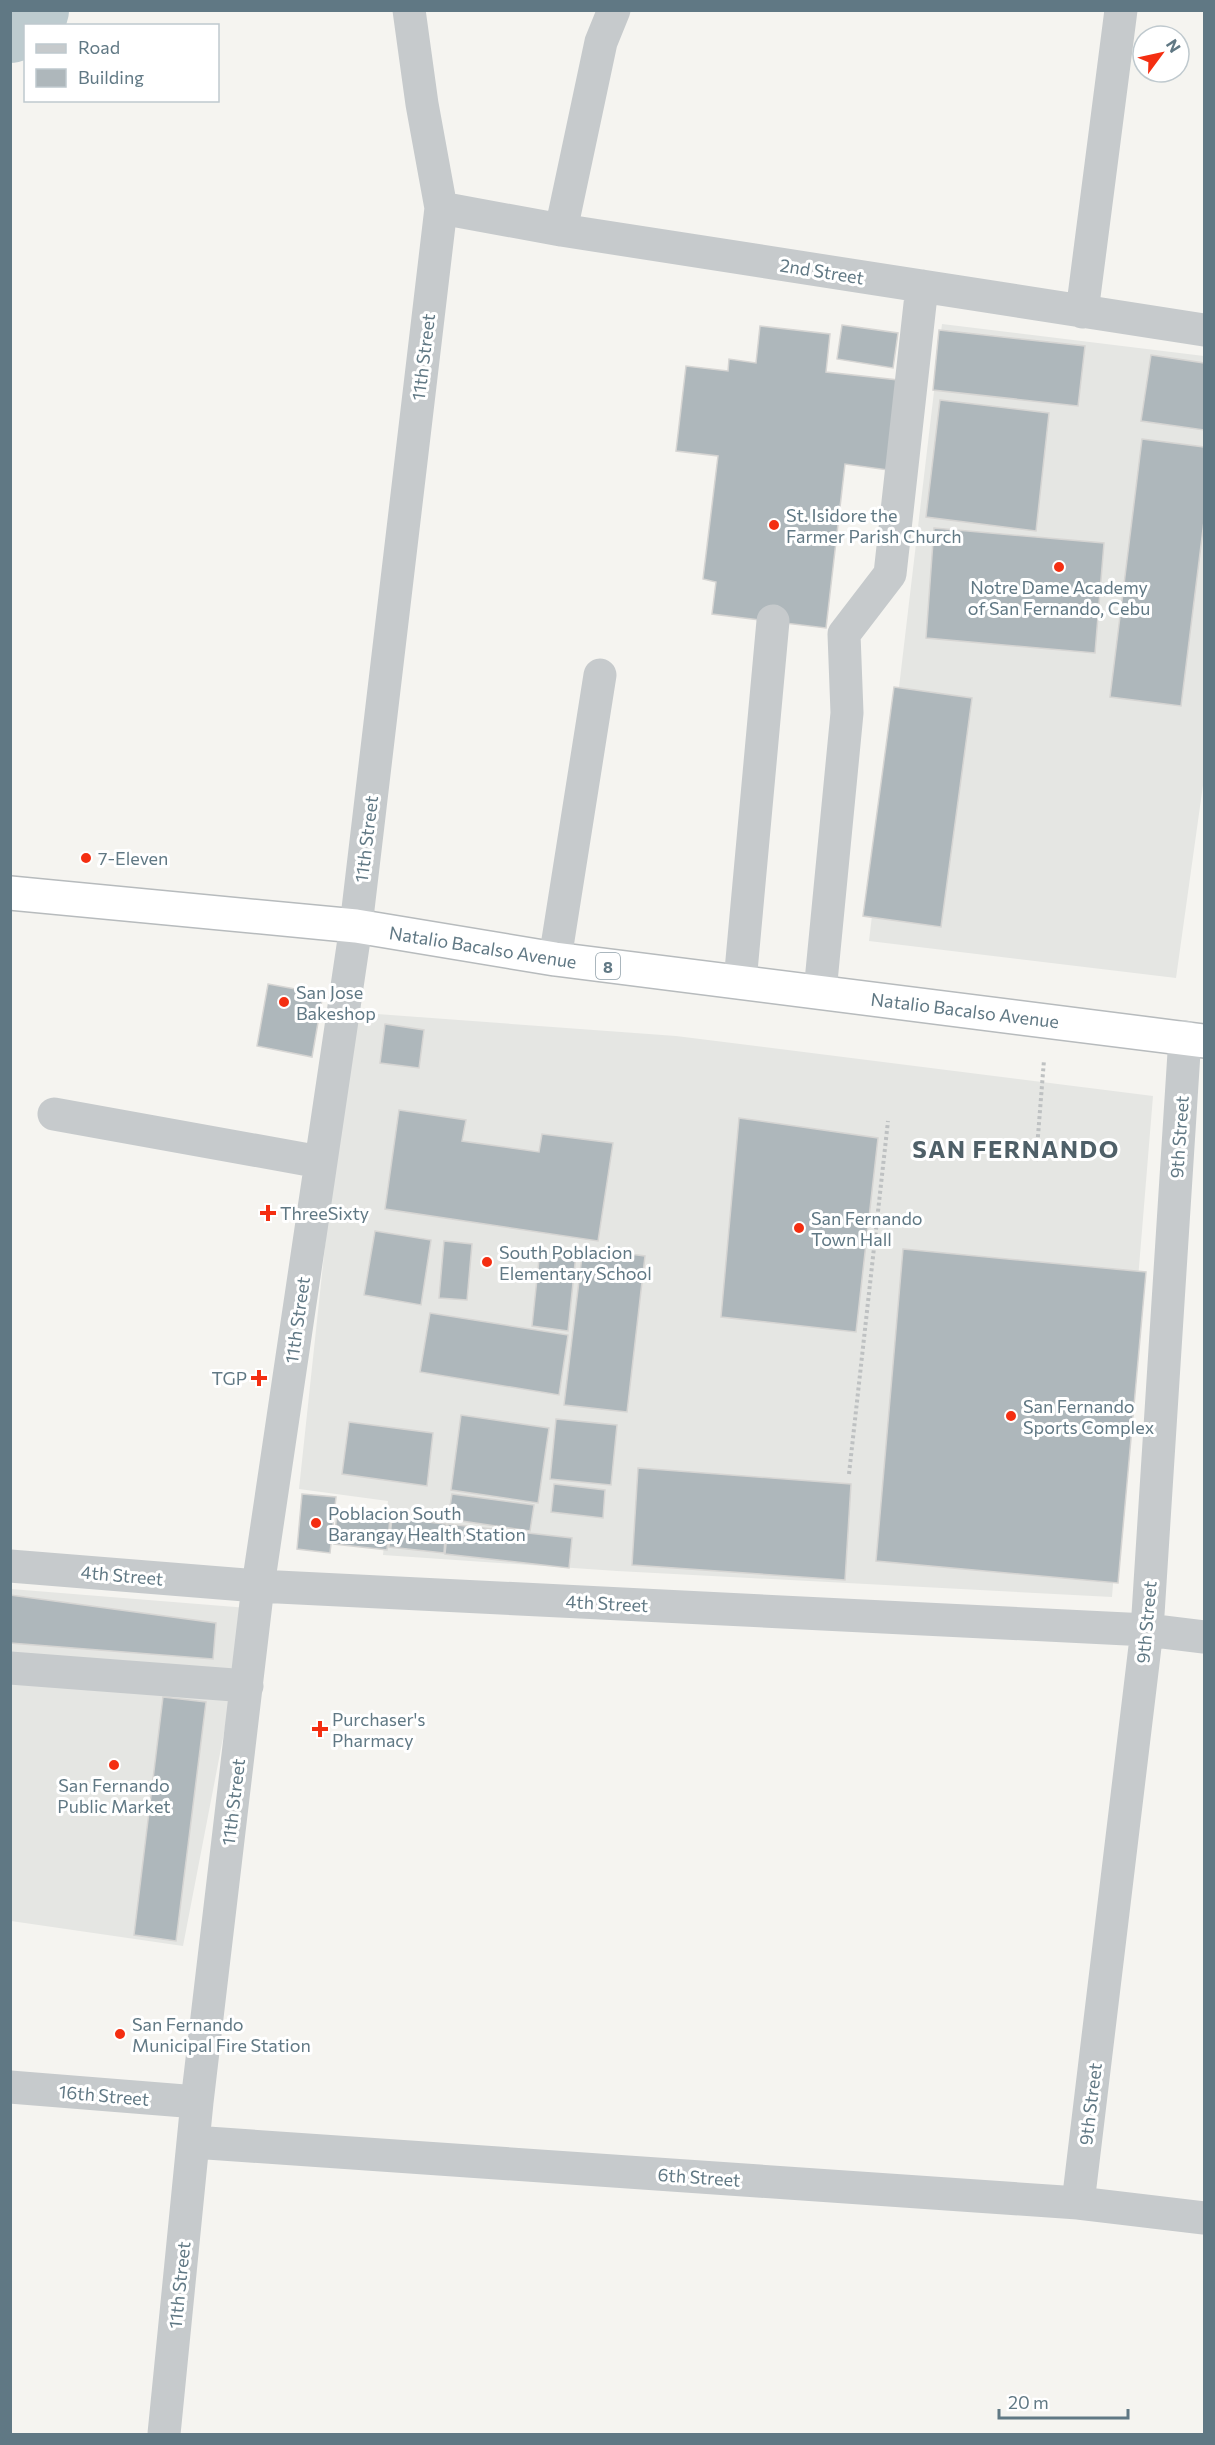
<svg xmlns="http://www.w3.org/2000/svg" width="1215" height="2445" font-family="Commissioner,sans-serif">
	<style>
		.built { fill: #e5e6e3 }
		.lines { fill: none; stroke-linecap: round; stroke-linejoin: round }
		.river { stroke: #bdcbcf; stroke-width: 76 }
		.building { fill: #aeb7bb; stroke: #d6d5d3; stroke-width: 1.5 }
		.highway-casing { stroke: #b7bbbd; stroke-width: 36 }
		.path { stroke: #bec1c2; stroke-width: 4; stroke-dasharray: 3 3; stroke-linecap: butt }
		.minor { stroke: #c6cacc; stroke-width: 33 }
		.highway { stroke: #fff; stroke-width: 33 }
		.poi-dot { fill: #f42e11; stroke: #fff; stroke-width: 2 }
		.labels { text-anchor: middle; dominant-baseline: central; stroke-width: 6; stroke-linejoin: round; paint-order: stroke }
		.shield { fill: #fff; stroke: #90a0a9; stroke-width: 1.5 }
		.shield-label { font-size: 16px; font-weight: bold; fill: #607884 }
		.street-label { font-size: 18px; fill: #607884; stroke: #fff }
		.poi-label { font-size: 18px; fill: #607884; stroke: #fff; text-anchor: start }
		.district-label { font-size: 24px; font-weight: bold; letter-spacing: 1.5px; fill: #4f6068; stroke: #fff }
	</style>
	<rect width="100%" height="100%" fill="#f5f4f0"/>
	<path class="built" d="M942,324L1204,356V778L1176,978L869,941Z
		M350,1012L676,1036L1153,1096L1112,1597L617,1571L383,1555L388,1501L299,1489Z
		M11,1589L248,1608L183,1946L11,1921Z"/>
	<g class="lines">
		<path class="river" d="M10,25L31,10"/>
	</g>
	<path class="building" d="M842,325L898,333L893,368L837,359Z
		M760,326L830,334L826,372L898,380L888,470L845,464L826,628L712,614L716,582L703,579L718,456L676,451L686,366L728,371L729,359L756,363Z
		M939,330L1085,346L1078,406L933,390Z
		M1151,355L1204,363V430L1141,421Z
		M940,400L1049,413L1036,531L926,517Z
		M1142,439L1204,447V521L1181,706L1110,697Z
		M934,528L1104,543L1095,653L926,638Z
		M894,687L972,698L941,927L863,916Z
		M268,984L323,994L312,1057L257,1046Z
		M385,1024L424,1030L419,1068L380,1063Z
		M399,1110L466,1120L462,1141L539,1152L542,1134L613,1143L598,1241L385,1209Z
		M739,1118L878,1138L856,1332L721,1317Z
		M375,1231L431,1240L421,1305L364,1295Z
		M444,1241L472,1244L467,1300L439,1298Z
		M583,1248L645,1256L627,1412L564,1405Z
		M903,1249L1146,1272L1118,1583L876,1561Z
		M540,1250L576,1254L568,1331L532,1326Z
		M430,1313L568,1335L559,1395L420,1372Z
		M461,1415L549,1428L538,1503L451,1490Z
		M556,1419L617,1425L611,1485L550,1479Z
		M349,1422L433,1433L427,1486L342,1474Z
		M638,1468L851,1484L845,1580L632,1565Z
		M554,1484L605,1490L603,1518L551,1512Z
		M302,1494L336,1497L330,1553L297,1549Z
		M452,1494L534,1505L530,1531L448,1519Z
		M337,1512L390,1518L387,1550L334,1544Z
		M392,1518L446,1524L444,1553L389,1547Z
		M448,1524L572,1538L569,1568L445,1554Z
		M10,1595L216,1623L213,1659L10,1643Z
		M163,1697L206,1702L176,1941L134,1935Z"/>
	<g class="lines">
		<g class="highway-casing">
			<path id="highway" d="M10,893L356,926L555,959L1204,1041"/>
		</g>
		<path class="path" d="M1036,1161L1044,1060
			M849,1474L888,1121"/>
		<path class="minor" d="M441,208L561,230L1204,330
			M561,230L601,42L614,10
			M1082,312L1121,10
			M555,959L600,675
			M740,982L773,621
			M820,992L847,713L844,634L890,574L922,286
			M54,1114L320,1162
			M10,1566L258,1586L1147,1630L1204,1637
			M10,1668L247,1686
			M10,2087L197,2102
			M193,2142L1078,2203L1204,2218
			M1078,2203L1147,1630L1185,1037
			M164,2434L197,2102L258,1586L356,926L441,208L422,104L409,10"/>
		<use href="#highway" class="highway"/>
	</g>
	<g class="poi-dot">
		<circle cx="774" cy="525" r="6"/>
		<circle cx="1059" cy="567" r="6"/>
		<circle cx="86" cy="858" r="6"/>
		<circle cx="284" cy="1002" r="6"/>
		<path d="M265 1204h6v6h6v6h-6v6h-6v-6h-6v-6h6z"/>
		<circle cx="799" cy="1228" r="6"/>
		<circle cx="487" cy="1262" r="6"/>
		<path d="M256 1369h6v6h6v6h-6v6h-6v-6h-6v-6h6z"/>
		<circle cx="1011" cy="1416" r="6"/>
		<circle cx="316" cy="1523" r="6"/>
		<path d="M317 1720h6v6h6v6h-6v6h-6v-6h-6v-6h6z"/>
		<circle cx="114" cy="1765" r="6"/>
		<circle cx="120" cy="2034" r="6"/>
	</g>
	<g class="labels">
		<rect class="shield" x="596" y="953" width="24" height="26" rx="4.5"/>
		<g class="shield-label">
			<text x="608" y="966">8</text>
		</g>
		<g class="street-label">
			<text transform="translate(822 271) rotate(9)">2nd Street</text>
			<text transform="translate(423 357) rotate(-83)">11th Street</text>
			<text transform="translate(366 839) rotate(-83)">11th Street</text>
			<text transform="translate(483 947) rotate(9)">Natalio Bacalso Avenue</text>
			<text transform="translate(965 1010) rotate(7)">Natalio Bacalso Avenue</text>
			<text transform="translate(1179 1137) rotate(-86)">9th Street</text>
			<text transform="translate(297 1320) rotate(-82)">11th Street</text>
			<text transform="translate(122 1575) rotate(5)">4th Street</text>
			<text transform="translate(607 1603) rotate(3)">4th Street</text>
			<text transform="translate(1146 1622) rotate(-85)">9th Street</text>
			<text transform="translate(233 1802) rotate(-83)">11th Street</text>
			<text transform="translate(104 2095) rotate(5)">16th Street</text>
			<text transform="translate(1090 2104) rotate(-83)">9th Street</text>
			<text transform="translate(699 2177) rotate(4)">6th Street</text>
			<text transform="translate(179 2285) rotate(-84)">11th Street</text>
		</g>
		<g class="poi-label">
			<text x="786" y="515">St. Isidore the<tspan x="786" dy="21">Farmer Parish Church</tspan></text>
			<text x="1059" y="587" text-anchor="middle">Notre Dame Academy<tspan x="1059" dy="21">of San Fernando, Cebu</tspan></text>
			<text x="98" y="858">7-Eleven</text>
			<text x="296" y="992">San Jose<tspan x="296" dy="21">Bakeshop</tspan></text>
			<text x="280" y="1213">ThreeSixty</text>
			<text x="811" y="1218">San Fernando<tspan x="811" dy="21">Town Hall</tspan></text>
			<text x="499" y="1252">South Poblacion<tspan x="499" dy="21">Elementary School</tspan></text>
			<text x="247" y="1378" text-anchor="end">TGP</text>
			<text x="1023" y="1406">San Fernando<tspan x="1023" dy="21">Sports Complex</tspan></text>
			<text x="328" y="1513">Poblacion South<tspan x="328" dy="21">Barangay Health Station</tspan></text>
			<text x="332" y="1719">Purchaser's<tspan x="332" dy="21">Pharmacy</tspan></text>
			<text x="114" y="1785" text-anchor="middle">San Fernando<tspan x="114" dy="21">Public Market</tspan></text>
			<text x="132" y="2024">San Fernando<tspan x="132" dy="21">Municipal Fire Station</tspan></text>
		</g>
		<g class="district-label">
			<text x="1016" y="1148">SAN FERNANDO</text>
		</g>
	</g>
	<rect width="1215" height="2445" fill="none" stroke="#607884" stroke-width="24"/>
	<rect x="24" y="24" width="195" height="78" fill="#ffffff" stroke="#bfc9ce" stroke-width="1.5"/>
	<rect x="36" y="44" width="30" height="9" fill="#c6cacc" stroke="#bfc9ce" stroke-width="1.5"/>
	<text x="78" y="54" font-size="18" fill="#607884">Road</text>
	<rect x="36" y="69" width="30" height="18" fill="#aeb7bb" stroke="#bfc9ce" stroke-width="1.5"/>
	<text x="78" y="84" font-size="18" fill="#607884">Building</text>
	<g transform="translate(1161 54) rotate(57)"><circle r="28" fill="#ffffff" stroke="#bfc9ce" stroke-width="1.5"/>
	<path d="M0-4.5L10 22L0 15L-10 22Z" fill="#f42e11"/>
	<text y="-9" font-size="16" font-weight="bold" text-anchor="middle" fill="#607884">N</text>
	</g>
	<path d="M999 2409v9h129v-9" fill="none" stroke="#607884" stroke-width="3"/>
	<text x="1008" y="2409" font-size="18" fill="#607884" stroke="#ffffff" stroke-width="4.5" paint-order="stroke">20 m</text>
</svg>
